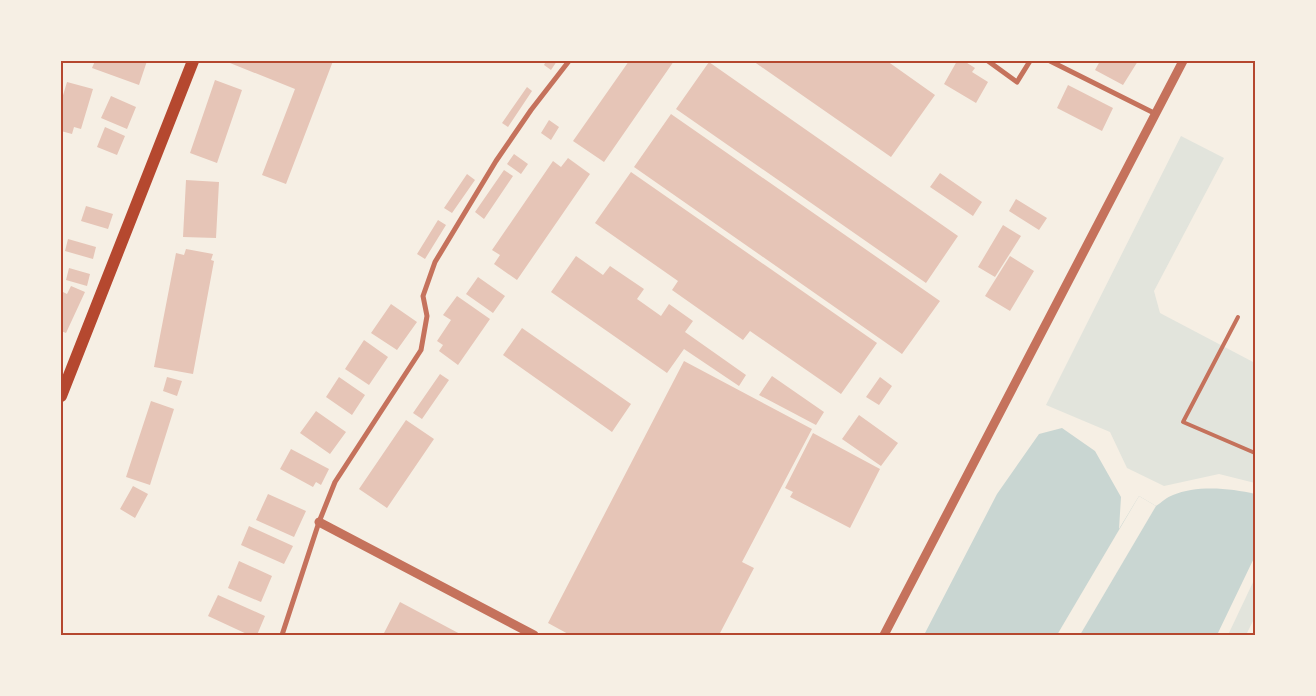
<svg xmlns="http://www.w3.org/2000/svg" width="1316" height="696" font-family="'Nunito Sans',sans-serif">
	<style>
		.green { fill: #e2e4dc }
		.water { fill: #c9d6d2 }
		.pier { fill: #f6efe4 }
		.building { fill: #e6c5b7 }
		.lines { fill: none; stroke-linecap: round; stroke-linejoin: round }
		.service { stroke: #c5725c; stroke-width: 4 }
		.minor { stroke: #c5725c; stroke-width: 5 }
		.tertiary { stroke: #c5725c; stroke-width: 9 }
		.primary { stroke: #b5482f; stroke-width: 12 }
		.neatline { fill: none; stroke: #b5482f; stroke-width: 2 }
	</style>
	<rect width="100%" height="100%" fill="#f6efe4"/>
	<path class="green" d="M1181,136L1224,158L1154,291L1160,313L1255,363V483L1219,474L1164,486L1127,468L1110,432L1046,405Z
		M1255,578V617L1246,635H1228Z"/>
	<path class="water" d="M1062,428L1095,451L1121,497L1119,529L1139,496L1156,506C1162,502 1167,497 1173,495C1196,485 1231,488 1255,494V556L1217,635H924L997,494L1039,434Z"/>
	<path class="pier" d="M1139,496L1156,506L1080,635H1057Z"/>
	<path class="building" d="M95,61H147L139,85L92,68Z
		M225,61H333L286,184L262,175L295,89Z
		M546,61H557L551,70L544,65Z
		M629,61H674L604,162L573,141Z
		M753,61H887L935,95L891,157Z
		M957,61H964L975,68L972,72L988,82L976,103L944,84Z
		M1100,61H1138L1123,85L1095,70Z
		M709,62L958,236L926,283L676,109Z
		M215,80L242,90L217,163L190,153Z
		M67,82L93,89L81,129L74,127L72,134L61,131V102Z
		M1068,85L1113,108L1102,131L1057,108Z
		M527,87L532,91L508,127L502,123Z
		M111,96L136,107L127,129L101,118Z
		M671,114L940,301L902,354L634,167Z
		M549,120L559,127L551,140L541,133Z
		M105,127L125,136L117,155L97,147Z
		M514,154L528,164L521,174L507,164Z
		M568,158L590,174L517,280L494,264L500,255L492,250L553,161L561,167Z
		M504,170L513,176L484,219L475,212Z
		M631,172L877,343L841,394L750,331L743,340L672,290L678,281L595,223Z
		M940,173L982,202L973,216L930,187Z
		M467,174L475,180L452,213L444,208Z
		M186,180L219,182L216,238L183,237Z
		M1016,199L1047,218L1039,230L1009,211Z
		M86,206L113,214L108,229L81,221Z
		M438,220L446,225L425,259L417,254Z
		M1003,225L1021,236L995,277L978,267Z
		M68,239L96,247L93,259L65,251Z
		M186,249L213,254L211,260L214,261L193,374L154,367L176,253L184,255Z
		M576,256L603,275L610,266L644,289L637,299L661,316L669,304L693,321L685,332L746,375L739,386L684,349L667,373L551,292Z
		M1010,256L1034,271L1010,311L985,296Z
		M69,268L90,274L87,286L66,280Z
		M478,277L505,296L493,313L466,294Z
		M71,286L85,292L66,333L61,331V291L67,294Z
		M457,296L490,319L458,365L439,351L443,345L437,341L451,320L443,315Z
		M391,304L417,322L397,350L371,333Z
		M522,328L631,404L612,432L503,355Z
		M364,340L388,357L369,385L345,369Z
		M684,361L812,429L742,562L754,568L719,635H570L548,623Z
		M440,374L449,380L422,419L413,413Z
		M772,376L824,412L816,425L759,395Z
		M167,377L182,381L177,396L163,391Z
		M339,377L365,395L352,415L326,397Z
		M880,377L892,386L879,405L866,397Z
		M151,401L174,409L150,485L126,477Z
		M316,411L346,432L330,454L300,433Z
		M859,415L898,443L881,466L842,439Z
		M406,420L434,439L387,508L359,489Z
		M813,433L880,469L850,528L790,497L793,492L785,488Z
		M291,449L329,469L321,485L316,482L313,487L280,469Z
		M133,486L148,494L135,518L120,509Z
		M268,494L306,511L294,537L256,520Z
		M249,526L293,546L284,564L241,545Z
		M239,561L272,576L261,602L228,588Z
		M218,595L265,616L257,635H249L208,616Z
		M400,602L462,635H383Z"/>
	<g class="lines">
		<path class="service" d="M1238,317L1183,422L1255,453"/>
		<path class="minor" d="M988,61L1017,82L1030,61
			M1050,61L1156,114
			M282,635L319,522L335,482L421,350L427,316L423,296L435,262L496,161L531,110L569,61"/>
		<path class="tertiary" d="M319,522L534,635
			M884,635L1183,61"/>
		<path class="primary" d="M61,396L193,61"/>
	</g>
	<rect width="1316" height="696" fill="none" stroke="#f6efe4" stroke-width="125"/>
	<rect x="62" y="62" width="1192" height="572" class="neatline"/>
</svg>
